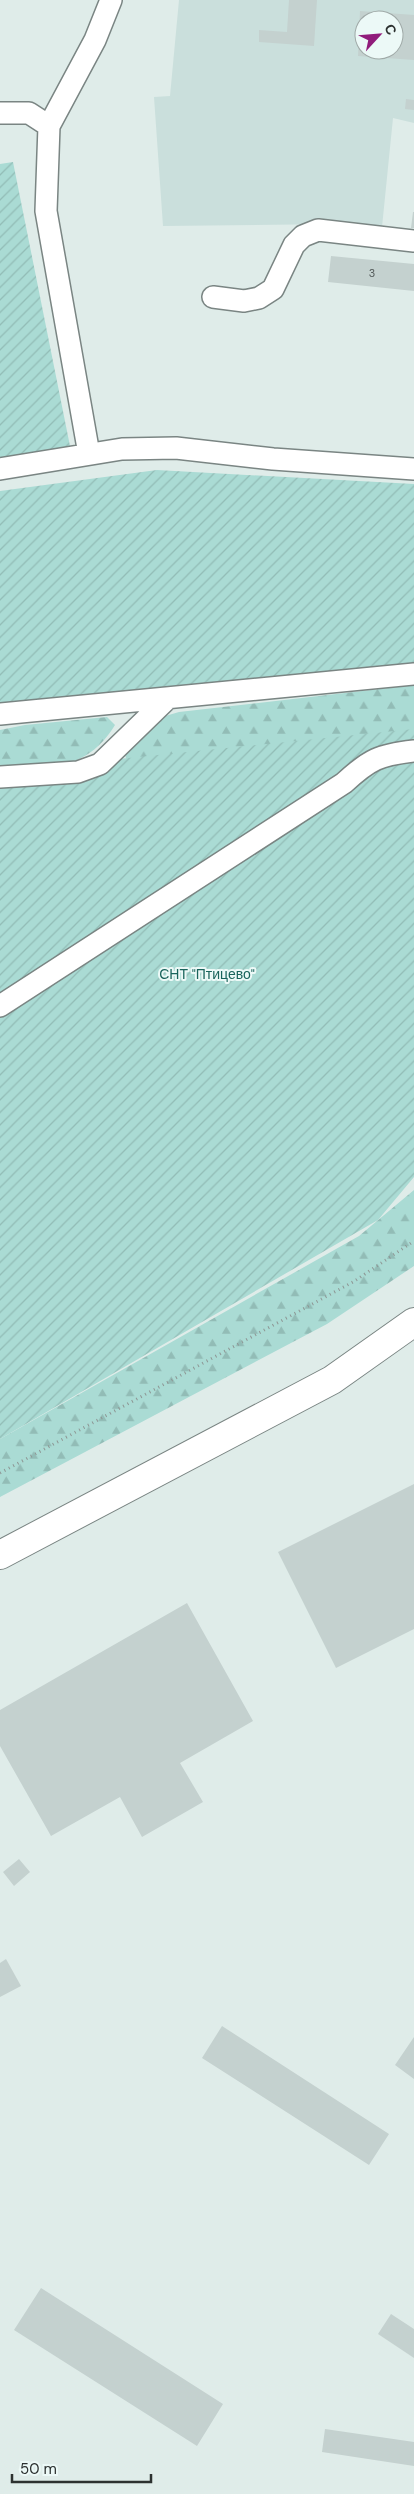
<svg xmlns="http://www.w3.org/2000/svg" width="414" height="2494" font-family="'DM Sans',sans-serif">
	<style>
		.built { fill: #cadfdc; fill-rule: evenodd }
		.forest { fill: url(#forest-firs) }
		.garden { fill: url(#garden-furrows) }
		.building { fill: #c4d1cf; fill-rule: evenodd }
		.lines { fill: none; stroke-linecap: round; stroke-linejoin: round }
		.minor-casing { stroke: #7a8583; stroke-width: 24 }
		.primary-casing { stroke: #7a8583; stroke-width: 30 }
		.path { stroke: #8d9694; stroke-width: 3; stroke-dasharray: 1 4; stroke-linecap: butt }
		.minor { stroke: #fff; stroke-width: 21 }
		.primary { stroke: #fff; stroke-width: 28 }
		.labels { text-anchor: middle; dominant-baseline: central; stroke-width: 4; stroke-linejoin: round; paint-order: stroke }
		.number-label { font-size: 11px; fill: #525958 }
		.park-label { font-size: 14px; fill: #1a645c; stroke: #ecf9f7 }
	</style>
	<defs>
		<pattern id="forest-firs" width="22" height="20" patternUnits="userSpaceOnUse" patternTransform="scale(1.25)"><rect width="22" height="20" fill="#aadbd4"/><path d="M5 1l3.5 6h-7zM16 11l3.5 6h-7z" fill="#92bcb6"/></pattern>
		<pattern id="garden-furrows" width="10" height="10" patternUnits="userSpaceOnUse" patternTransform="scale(1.25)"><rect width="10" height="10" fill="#aadbd4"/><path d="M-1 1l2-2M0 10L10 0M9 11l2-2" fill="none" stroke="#92bcb6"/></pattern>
	</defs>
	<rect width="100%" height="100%" fill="#dfece9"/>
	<path class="built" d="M179,0H414V123L393,118L382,227L337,224L163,226L154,97L170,96ZM364,20H394V50H364Z"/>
	<path class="forest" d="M414,685V735L128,767L124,750L155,719L179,712Z
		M107,717L115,725C85,773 50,766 0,769V730L25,725Z
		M414,1190V1266L327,1324L0,1497V1439L359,1236Z"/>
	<path class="garden" d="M13,162L71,451L0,460V164Z
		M157,470L414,484V665L0,703V491Z
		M414,729V1177L378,1220L0,1439V771Z"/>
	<path class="building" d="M289,0H317L314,46L259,42V30L287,32Z
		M360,11L414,15V60L358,56ZM364,20H394V50H364Z
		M406,99L414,100V110L405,109Z
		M413,212H414V228H411Z
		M331,256L414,264V291L328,282Z
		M414,1484V1629L336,1668L278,1552Z
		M187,1603L253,1721L180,1763L203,1802L142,1837L120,1797L51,1836L0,1746V1710Z
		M19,1859L30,1872L14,1886L3,1872Z
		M6,1959L21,1986L0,1997V1963Z
		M222,2026L389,2134L369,2165L202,2058Z
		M414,2037V2079L395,2065Z
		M41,2288L223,2404L197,2446L14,2330Z
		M391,2314L414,2329V2358L378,2334Z
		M325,2429L414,2442V2466L322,2452Z"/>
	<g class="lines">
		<g class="minor-casing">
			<path id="minor" d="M0,113H29L49,126
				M213,297L244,301L259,298L273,289L294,245L303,236L318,230L414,241
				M89,454L46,211L49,126L95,40L111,0
				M0,469L122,449L176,448L273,459L414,469
				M0,714L414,674
				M0,777L78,772L100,764L168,698
				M0,1006L344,783C370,759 379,755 414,751"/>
		</g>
		<g class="primary-casing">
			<path id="primary" d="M0,1555L332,1380L414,1322"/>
		</g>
		<path class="path" d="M0,1473L353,1282L414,1241"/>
		<use href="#minor" class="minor"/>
		<use href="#primary" class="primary"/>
	</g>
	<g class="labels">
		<g class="number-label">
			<text x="372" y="273">3</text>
		</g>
		<g class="park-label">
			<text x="207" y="974">СНТ "Птицево"</text>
		</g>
	</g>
	<g transform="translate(379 35) rotate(64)"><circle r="24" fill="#ecf9f7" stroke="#9fa9a7"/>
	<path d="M0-4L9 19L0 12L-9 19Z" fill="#901c7b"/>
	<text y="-8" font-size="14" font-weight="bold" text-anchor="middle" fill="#2c3130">С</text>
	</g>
	<path d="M12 2474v8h139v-8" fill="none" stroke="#2c3130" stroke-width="2.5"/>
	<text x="20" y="2474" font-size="15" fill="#2c3130" stroke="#ecf9f7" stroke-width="4" paint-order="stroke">50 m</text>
</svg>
